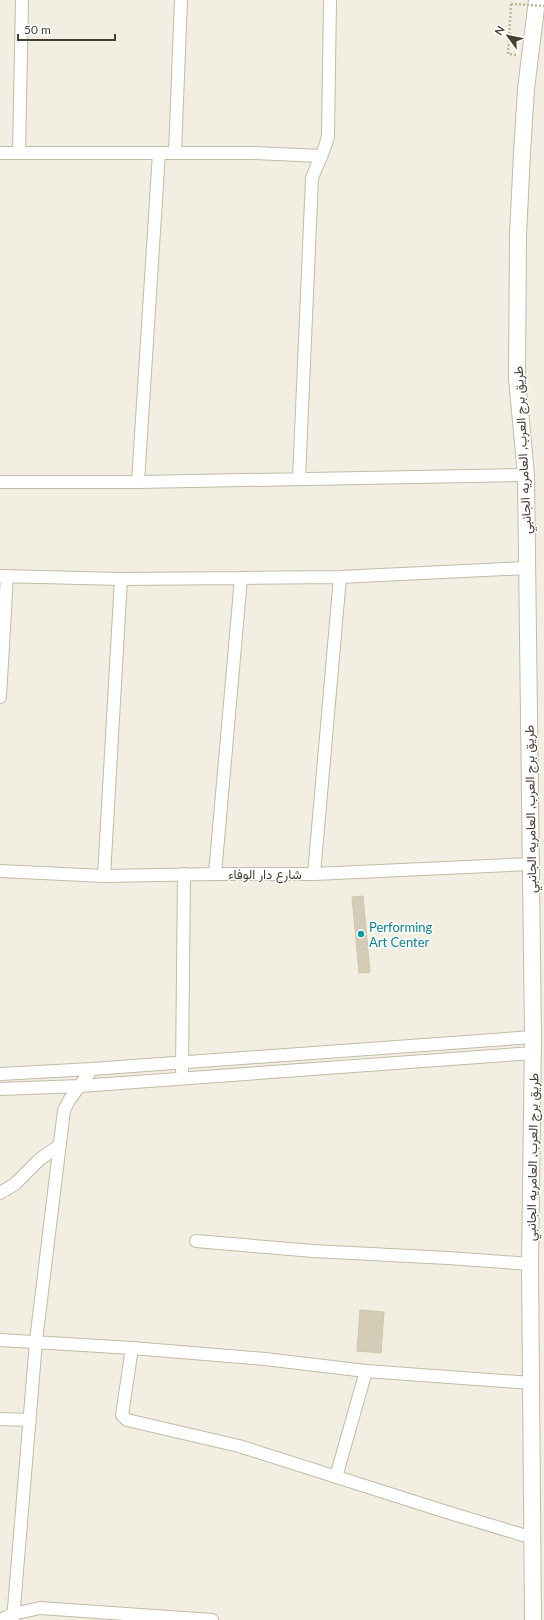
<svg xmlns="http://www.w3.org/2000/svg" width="544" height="1620" font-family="Lato,Vazirmatn,sans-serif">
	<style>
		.building { fill: #d4ccb7; stroke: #d0c5aa }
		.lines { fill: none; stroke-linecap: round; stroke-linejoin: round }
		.minor-casing { stroke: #c1bba7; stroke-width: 14 }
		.tertiary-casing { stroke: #c1bba7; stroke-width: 18 }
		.path { stroke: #c1b695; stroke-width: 2.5; stroke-dasharray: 2 2; stroke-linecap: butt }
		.minor { stroke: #fff; stroke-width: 12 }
		.tertiary { stroke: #fff; stroke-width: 16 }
		.path-bridge { stroke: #c1b695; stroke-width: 2.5; stroke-dasharray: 2 2; stroke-linecap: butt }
		.culture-dot { fill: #0f9aa8; stroke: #fff; stroke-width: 1.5 }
		.labels { text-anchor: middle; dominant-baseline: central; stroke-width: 3; stroke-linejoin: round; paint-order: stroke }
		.street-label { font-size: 13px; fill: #443f32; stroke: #fff }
		.culture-label { font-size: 13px; fill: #0d838f; stroke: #fff; text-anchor: start }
	</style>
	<rect width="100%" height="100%" fill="#f2efe2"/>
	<path class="building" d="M363,896L370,972L359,973L352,897Z
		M360,1310L384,1312L381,1353L357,1351Z"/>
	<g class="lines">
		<g class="minor-casing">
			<path id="minor" d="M0,153H252L321,156
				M19,153L22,0
				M175,153L181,0
				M299,479L312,178C317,164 325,151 328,136L330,0
				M0,482H138L526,475
				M138,482L159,153
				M0,576L121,579L241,578L340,577L526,568
				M0,697L7,576
				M0,871L104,876L215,874H314L530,864
				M215,874L241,578
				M314,874L340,577
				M104,876L121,579
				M182,1071L184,874
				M0,1074L92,1069L533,1037
				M0,1089L80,1086L533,1053
				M0,1193L15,1184L40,1159L60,1145
				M196,1241L313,1251L448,1258L530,1264
				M0,1340L132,1348L265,1359L366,1371L531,1383
				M132,1348L122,1415L127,1420L239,1446L453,1514L533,1538
				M0,1419L30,1420
				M336,1477L366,1371
				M0,1620L13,1614L40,1608L212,1620
				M13,1620L36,1341L64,1110L70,1099L92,1069"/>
		</g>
		<g class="tertiary-casing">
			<path id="tertiary" d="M533,1620L530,1264L533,1037L526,475L517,379L518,235L522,153L526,89L537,0"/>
		</g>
		<path class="path" d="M511,4L508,54L517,55"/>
		<use href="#minor" class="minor"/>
		<use href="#tertiary" class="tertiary"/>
		<path class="path-bridge" d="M511,4L544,6"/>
	</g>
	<circle class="culture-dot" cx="361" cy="934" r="4"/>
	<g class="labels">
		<g class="street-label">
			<text transform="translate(522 450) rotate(-93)">طريق برج العرب, العامريه الجانبي</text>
			<text transform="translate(530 809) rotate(-91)">طريق برج العرب, العامريه الجانبي</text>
			<text x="265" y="874">شارع دار الوفاء</text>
			<text transform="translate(532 1157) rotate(-89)">طريق برج العرب, العامريه الجانبي</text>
		</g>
		<g class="culture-label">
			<text x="369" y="927">Performing<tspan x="369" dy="15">Art Center</tspan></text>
		</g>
	</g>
	<g transform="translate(508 36) rotate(303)" stroke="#ffffff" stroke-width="3" paint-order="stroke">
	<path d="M0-3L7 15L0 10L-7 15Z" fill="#443f32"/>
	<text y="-6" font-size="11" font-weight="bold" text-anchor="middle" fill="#443f32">N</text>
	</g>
	<path d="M18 34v6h97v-6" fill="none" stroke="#443f32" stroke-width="2"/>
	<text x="24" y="34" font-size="12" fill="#443f32" stroke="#ffffff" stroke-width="3" paint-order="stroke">50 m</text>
</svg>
